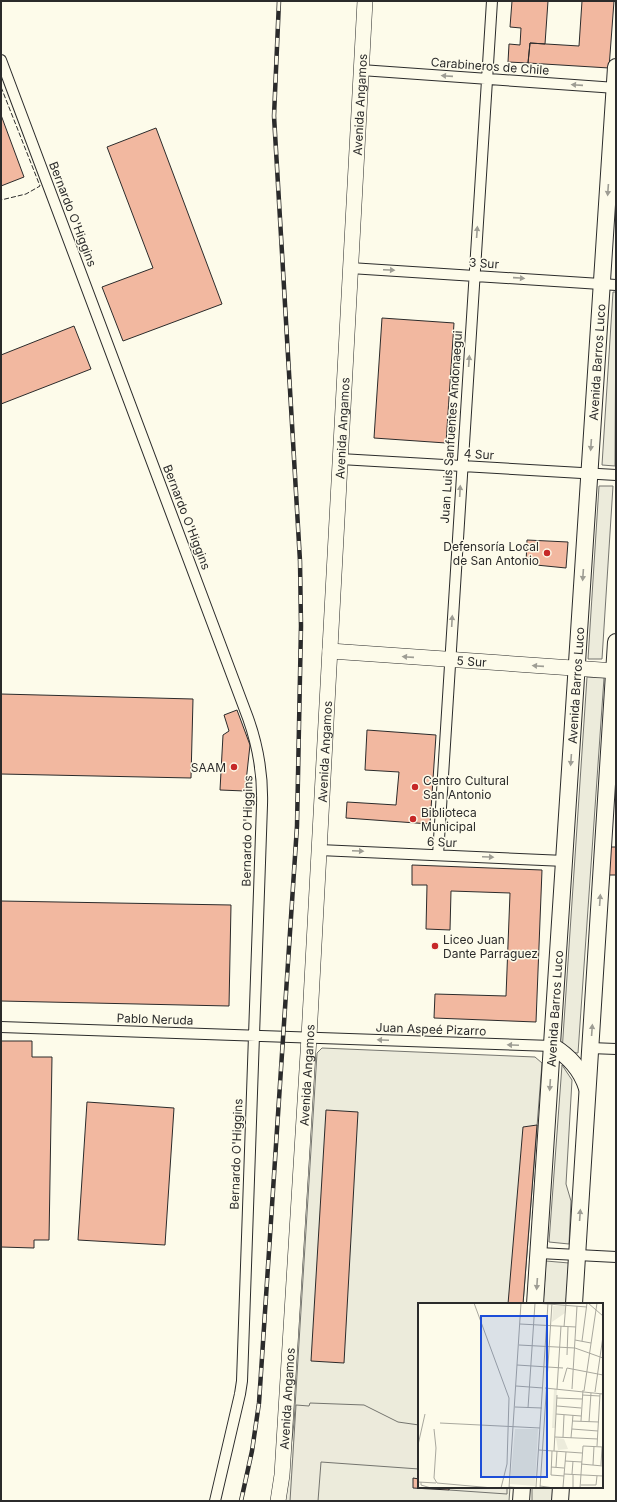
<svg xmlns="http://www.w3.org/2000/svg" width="617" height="1502" font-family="Inter,sans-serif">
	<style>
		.green { fill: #ecebdb; stroke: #74746e }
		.parking { fill: #eceadb; stroke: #74746e }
		.building { fill: #f2b8a0; stroke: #2b2b2b }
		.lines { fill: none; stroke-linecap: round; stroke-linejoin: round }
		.street-casing { stroke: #2b2b2b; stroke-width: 12 }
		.secondary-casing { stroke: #2b2b2b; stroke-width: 16 }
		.primary-casing { stroke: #2b2b2b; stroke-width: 18 }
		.street { stroke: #fdfbea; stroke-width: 10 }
		.secondary { stroke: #fdfbea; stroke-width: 15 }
		.primary { stroke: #fdfbea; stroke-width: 16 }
		.rail-casing { stroke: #2b2b2b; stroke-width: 4.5 }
		.rail { stroke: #fdfbea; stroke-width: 3; stroke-dasharray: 9; stroke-linecap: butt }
		.fence { stroke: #2b2b2b; stroke-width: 1; stroke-dasharray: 5 2; stroke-linecap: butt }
		.oneway { fill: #9e9d94 }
		.poi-dot { fill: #c62828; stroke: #fdfbea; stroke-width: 1.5 }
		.labels { text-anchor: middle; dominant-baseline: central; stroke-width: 3; stroke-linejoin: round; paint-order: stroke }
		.street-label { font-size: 12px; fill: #2b2b2b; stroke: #fdfbea }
		.poi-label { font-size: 12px; fill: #2b2b2b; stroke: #fdfbea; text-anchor: start }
		.inset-road { fill: none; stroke: #a9a89e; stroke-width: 1 }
		.view { fill: #1d4ed8; fill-opacity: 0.15; stroke: #1d4ed8; stroke-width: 2 }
		.inset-edge { fill: none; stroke: #2b2b2b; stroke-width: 2 }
	</style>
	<rect width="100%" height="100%" fill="#fdfbea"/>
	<path class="green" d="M613,292H616L615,466L602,465Z
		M599,486H613L602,659H588Z
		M587,677L604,678L578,1053L562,1052Z
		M322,1048L535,1057L542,1063L523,1304H419V1487H510L509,1501H284L294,1423L317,1053Z
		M562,1065L572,1080L566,1184L571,1201L569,1244L549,1242Z
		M546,1261L569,1263L566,1304H543Z
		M532,1487H554L553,1501H532Z"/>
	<path class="parking" d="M310,1403L364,1405L398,1422L419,1425V1469L321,1462L318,1501H290L296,1405L309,1406Z
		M449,1487H507V1494L449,1490Z"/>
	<path class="building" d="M512,1H548L545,44L530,43L528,63L508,62L509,44L520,45L521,28L510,27Z
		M582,1H614L609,68L528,63L530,43L579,46Z
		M1,115L24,177L1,186Z
		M156,128L222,304L123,341L102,287L153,268L107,147Z
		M382,318L454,323L446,443L374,438Z
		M74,326L91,369L1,404V355Z
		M527,540L568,542L566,568L526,564Z
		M1,694L193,699L191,778L1,774Z
		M237,710L250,745L245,791L220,790L223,735L229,731L224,715Z
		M367,730L436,735L430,824L346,818L347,802L396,805L399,772L365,770Z
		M609,847H616V875H608Z
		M412,865L542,870L536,1022L434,1018L435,994L506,996L510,893L451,891L450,930L426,929L427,885H412Z
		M1,901L231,905L229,1006L1,1001Z
		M1,1041H32V1057H52L49,1240H34V1248L1,1247Z
		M87,1102L174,1108L165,1245L78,1240Z
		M326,1110L358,1112L344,1363L311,1361Z
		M537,1125L523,1304H508L523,1127Z
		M413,1478L419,1479V1487H449V1490L413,1488Z"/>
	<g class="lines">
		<g class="street-casing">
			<path id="street" d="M1,60L248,718C258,746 263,774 262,805L242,1381L240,1394L215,1501
				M361,70L616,88
				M350,268L616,285
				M340,459L616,475
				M319,850L565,861
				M438,855L492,1
				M1,1027L552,1046
				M590,1048L616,1049
				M539,1253L616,1257"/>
		</g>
		<g class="secondary-casing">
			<g id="secondary">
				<path id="s1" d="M330,651L616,671"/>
				<path id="s2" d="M278,1501L282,1475L309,1037L365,1"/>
			</g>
		</g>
		<g class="primary-casing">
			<g id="primary">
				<path d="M552,1046C569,1056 581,1069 587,1088"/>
				<path id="s3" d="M535,1304L616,67"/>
				<path d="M574,1304L616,642"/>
				<path d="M521,1501L522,1487"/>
				<path d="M560,1501L561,1487"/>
			</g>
		</g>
		<use href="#street" class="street"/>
		<use href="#secondary" class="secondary"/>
		<use href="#primary" class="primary"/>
		<g class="rail-casing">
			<path id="rail" d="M241,1501L252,1451L259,1403L297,826L301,626L300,561L274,116L279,1"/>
		</g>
		<use href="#rail" class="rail"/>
		<path class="fence" d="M1,87L40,186L26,194L1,200"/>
	</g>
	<defs><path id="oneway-solid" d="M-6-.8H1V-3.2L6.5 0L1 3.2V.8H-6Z"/></defs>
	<g class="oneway">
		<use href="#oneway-solid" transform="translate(447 76) rotate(-176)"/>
		<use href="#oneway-solid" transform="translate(577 85) rotate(-176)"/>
		<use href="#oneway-solid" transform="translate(608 190) rotate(94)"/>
		<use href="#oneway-solid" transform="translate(477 232) rotate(-86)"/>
		<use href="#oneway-solid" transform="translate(389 270) rotate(3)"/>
		<use href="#oneway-solid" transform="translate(519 278) rotate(4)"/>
		<use href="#oneway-solid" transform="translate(469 361) rotate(-86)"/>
		<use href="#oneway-solid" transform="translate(591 445) rotate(94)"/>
		<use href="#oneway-solid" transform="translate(460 491) rotate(-87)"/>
		<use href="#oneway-solid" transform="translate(583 575) rotate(94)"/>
		<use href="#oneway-solid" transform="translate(452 621) rotate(-87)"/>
		<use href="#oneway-solid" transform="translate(408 657) rotate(-176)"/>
		<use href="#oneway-solid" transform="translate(538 666) rotate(-176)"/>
		<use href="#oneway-solid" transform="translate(571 760) rotate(94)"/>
		<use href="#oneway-solid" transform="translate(358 851) rotate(2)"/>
		<use href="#oneway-solid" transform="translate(488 857) rotate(3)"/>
		<use href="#oneway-solid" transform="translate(600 900) rotate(-86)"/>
		<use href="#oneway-solid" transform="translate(592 1030) rotate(-86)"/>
		<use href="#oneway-solid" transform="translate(383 1040) rotate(-178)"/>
		<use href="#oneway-solid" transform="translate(513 1045) rotate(-178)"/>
		<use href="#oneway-solid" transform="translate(550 1085) rotate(94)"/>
		<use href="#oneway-solid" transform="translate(580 1215) rotate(-86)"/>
		<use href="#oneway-solid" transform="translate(537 1284) rotate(94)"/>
	</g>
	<g class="poi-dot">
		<circle cx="547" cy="553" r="4"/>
		<circle cx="234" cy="767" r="4"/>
		<circle cx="415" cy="787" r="4"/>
		<circle cx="413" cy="819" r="4"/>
		<circle cx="435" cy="946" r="4"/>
	</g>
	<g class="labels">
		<g class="street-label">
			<text transform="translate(490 66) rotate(4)">Carabineros de Chile</text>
			<text stroke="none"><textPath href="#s2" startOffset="1399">Avenida Angamos</textPath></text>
			<text transform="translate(73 214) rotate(69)">Bernardo O'Higgins</text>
			<text transform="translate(484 263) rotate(4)">3 Sur</text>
			<text stroke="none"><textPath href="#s3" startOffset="944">Avenida Barros Luco</textPath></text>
			<text transform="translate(451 427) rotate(-86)">Juan Luis Sanfuentes Andonaegui</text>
			<text stroke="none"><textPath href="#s2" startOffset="1075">Avenida Angamos</textPath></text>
			<text transform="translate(479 454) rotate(4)">4 Sur</text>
			<text transform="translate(187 517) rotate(69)">Bernardo O'Higgins</text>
			<text stroke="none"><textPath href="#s1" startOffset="142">5 Sur</textPath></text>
			<text stroke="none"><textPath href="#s3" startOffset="620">Avenida Barros Luco</textPath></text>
			<text stroke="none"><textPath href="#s2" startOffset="751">Avenida Angamos</textPath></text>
			<text transform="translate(247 831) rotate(-89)">Bernardo O'Higgins</text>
			<text transform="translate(442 842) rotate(3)">6 Sur</text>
			<text stroke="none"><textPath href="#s3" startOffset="296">Avenida Barros Luco</textPath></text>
			<text transform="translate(155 1019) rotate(2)">Pablo Neruda</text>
			<text transform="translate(431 1029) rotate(2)">Juan Aspeé Pizarro</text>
			<text stroke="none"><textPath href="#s2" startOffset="427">Avenida Angamos</textPath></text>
			<text transform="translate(236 1154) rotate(-88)">Bernardo O'Higgins</text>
			<text stroke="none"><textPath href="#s2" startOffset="103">Avenida Angamos</textPath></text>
		</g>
		<g class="poi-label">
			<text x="539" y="546" text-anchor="end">Defensoría Local<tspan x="539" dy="14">de San Antonio</tspan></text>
			<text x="226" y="767" text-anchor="end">SAAM</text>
			<text x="423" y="780">Centro Cultural<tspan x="423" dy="14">San Antonio</tspan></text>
			<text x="421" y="812">Biblioteca<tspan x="421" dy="14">Municipal</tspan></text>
			<text x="443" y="939">Liceo Juan<tspan x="443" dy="14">Dante Parraguez</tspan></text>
		</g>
	</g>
	<g transform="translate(418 1303)">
		<rect width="185" height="185" fill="#fdfbea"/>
		<path d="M135,3H147V10L134,19ZM136,86H139L137,125H134ZM97,126H120L117,183L92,181ZM138,135L146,136L150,146L140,147Z" fill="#ecebdb"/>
		<path class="inset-road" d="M56,0L91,95L89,161L83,185M117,0L169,4M170,0L185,13M102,21L158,24M146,24L148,0M157,37L173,40M164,38L169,0M101,42L157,45L185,55M149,52L150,24M99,62L145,65M145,79L149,65L185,72M98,83L125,85M127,85L185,91M139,86L143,23M154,86L159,3M166,88L179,0M177,89L185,33M164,92L182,93M139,95L164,96M139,103L163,105M97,104L124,105M110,105L117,0M138,111L163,113M154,118L181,119M163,118L165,87M171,119L173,90M22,120L122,125M16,126L18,145L16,175L19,180L75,185M154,126L180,128M137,134L180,136M145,134L146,112M153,135L155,112M0,142L7,111M179,143L182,91M121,147L164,150M134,148L133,172L146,173M136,148L139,92M147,158L164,159M163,161L185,163M175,162L176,143M183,162L184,144M133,164L146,165M138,164L139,148M146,171L185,173M154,171L155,158M0,179L18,180M3,179V182L13,185M163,182H178L179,173M122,183L136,185M91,184L104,185M118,184L130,0M145,184L148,149M91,185L103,0M122,185L134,0M155,185V171M162,185L165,143L185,144"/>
		<path class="view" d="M63,13H129V174H63Z"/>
		<rect width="185" height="185" class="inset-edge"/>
	</g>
	<rect width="617" height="1502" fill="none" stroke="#2b2b2b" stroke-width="4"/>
</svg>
